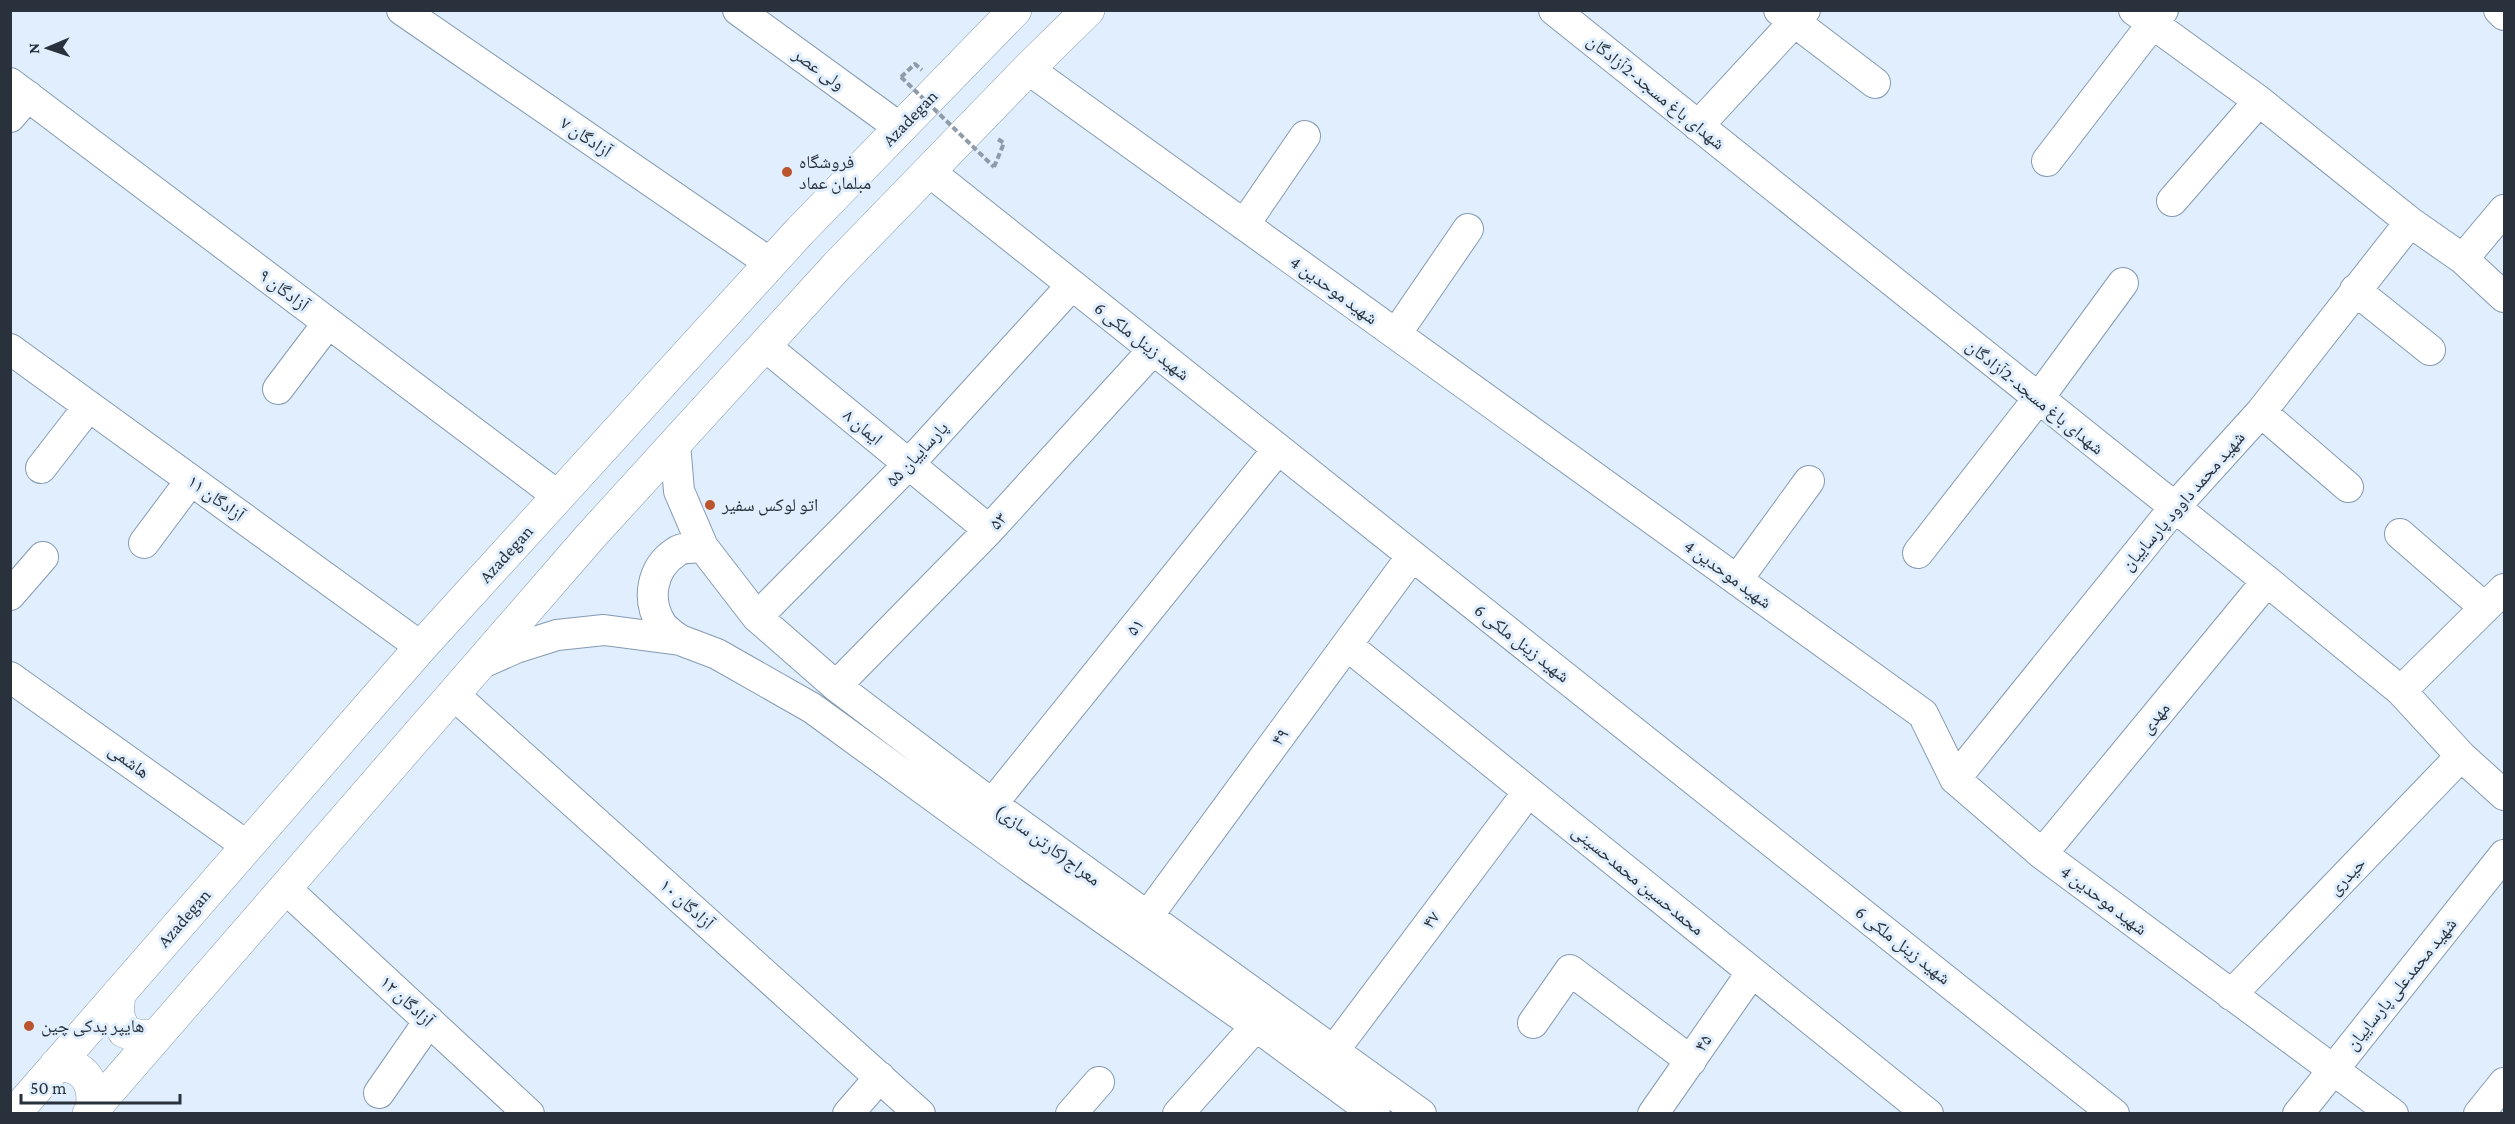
<svg xmlns="http://www.w3.org/2000/svg" width="2515" height="1124" font-family="'Crimson Pro','Noto Naskh Arabic',serif">
	<style>
		.lines { fill: none; stroke-linecap: round; stroke-linejoin: round }
		.minor-casing { stroke: #849ab2; stroke-width: 32 }
		.major-casing { stroke: #849ab2; stroke-width: 34 }
		.path { stroke: #8f9ba8; stroke-width: 4; stroke-dasharray: 6 3; stroke-linecap: butt }
		.minor { stroke: #fff; stroke-width: 30 }
		.major { stroke: #fff; stroke-width: 33 }
		.path-bridge { stroke: #8f9ba8; stroke-width: 4; stroke-dasharray: 6 3; stroke-linecap: butt }
		.poi-dot { fill: #bb542c; stroke: #e0eefd; stroke-width: 2 }
		.labels { text-anchor: middle; dominant-baseline: central; stroke-width: 6; stroke-linejoin: round; paint-order: stroke }
		.street-label { font-size: 18px; fill: #29323c; stroke: #e0eefd }
		.poi-label { font-size: 18px; fill: #29323c; stroke: #e0eefd; text-anchor: start }
	</style>
	<rect width="100%" height="100%" fill="#e0eefd"/>
	<g class="lines">
		<g class="minor-casing">
			<path id="minor" d="M402,10L770,263
				M738,10L900,128
				M1554,10L2267,581L2401,691L2461,756L2504,795
				M1779,10L1875,83
				M2134,10L2259,101L2410,222L2463,259L2504,297
				M2499,10L2504,15
				M1028,69L1923,714L1955,779L2042,854L2393,1114
				M10,83L558,496
				M10,117L28,96
				M1698,126L1805,10
				M2047,161L2163,10
				M930,172L2114,1114
				M2172,201L2259,101
				M1244,225L1305,136
				M2463,259L2504,210
				M2355,290L2430,350
				M1396,334L1468,229
				M765,346L989,530
				M10,349L421,647
				M278,389L328,323
				M2261,412L2348,487
				M675,443L679,491L703,547L757,617L836,686L992,804L1421,1114
				M41,468L89,406
				M2400,534L2485,608
				M144,543L191,480
				M1918,553L2038,399L2123,283
				M1737,580L1809,481
				M10,595L43,557
				M757,617L908,465L1072,285
				M680,640C674,636 667,631 662,625C646,601 651,568 676,552C682,547 695,548 703,547
				M1348,646L1928,1114
				M480,664L516,648L557,635L604,630L680,640L717,654L812,708L1033,869L1256,1026L1375,1114
				M10,677L247,846
				M836,686L989,530L1153,350
				M2401,691L2504,589
				M453,694L920,1114
				M1955,779L2174,508L2261,412L2410,222
				M992,804L1278,449
				M2042,854L2267,581
				M285,888L529,1114
				M1147,917L1412,556
				M2231,995L2461,756
				M1533,1023L1570,970L1691,1061
				M1335,1049L1528,792
				M379,1093L429,1021
				M848,1114L880,1077
				M1071,1114L1099,1082
				M1178,1114L1256,1026
				M1653,1114L1752,972
				M2298,1114L2504,855
				M2479,1114L2504,1083"/>
		</g>
		<g class="major-casing">
			<path id="major" d="M119,993L117,1014L124,1031L137,1036H156
				M56,1065C85,1064 96,1083 92,1110
				M14,1114L421,647L800,231L1015,10
				M89,1114L589,538L837,266L1028,69L1088,10"/>
		</g>
		<path class="path" d="M901,77L915,64L922,70
			M994,167L1004,143L996,138"/>
		<use href="#minor" class="minor"/>
		<use href="#major" class="major"/>
		<path class="path-bridge" d="M901,77L994,167"/>
	</g>
	<g class="poi-dot">
		<circle cx="787" cy="172" r="6"/>
		<circle cx="710" cy="505" r="6"/>
		<circle cx="29" cy="1026" r="6"/>
	</g>
	<g class="labels">
		<g class="street-label">
			<text transform="translate(819 69) rotate(36)">ولی عصر</text>
			<text transform="translate(1656 92) rotate(39)">شهدای‌ باغ مسجد-2آزادگان</text>
			<text transform="translate(910 118) rotate(-46)">Azadegan</text>
			<text transform="translate(586 137) rotate(34)">۷ آزادگان</text>
			<text transform="translate(284 290) rotate(37)">۹ آزادگان</text>
			<text transform="translate(1334 290) rotate(36)">4 شهید موحدین</text>
			<text transform="translate(1142 341) rotate(38)">6 شهید زینل ملکی</text>
			<text transform="translate(2035 397) rotate(39)">شهدای‌ باغ مسجد-2آزادگان</text>
			<text transform="translate(863 427) rotate(40)">۸ ایمان</text>
			<text transform="translate(917 454) rotate(-47)">پارساییان ۵۵</text>
			<text transform="translate(216 498) rotate(36)">۱۱ آزادگان</text>
			<text transform="translate(2183 501) rotate(-49)">شهید محمد داوود پارساییان</text>
			<text transform="translate(998 521) rotate(-47)">۵۳</text>
			<text transform="translate(506 554) rotate(-48)">Azadegan</text>
			<text transform="translate(1728 574) rotate(36)">4 شهید موحدین</text>
			<text transform="translate(1135 627) rotate(-51)">۵۱</text>
			<text transform="translate(1522 643) rotate(38)">6 شهید زینل ملکی</text>
			<text transform="translate(2155 718) rotate(-51)">مهدی</text>
			<text transform="translate(1280 737) rotate(-54)">۴۹</text>
			<text transform="translate(129 761) rotate(36)">هاشمی</text>
			<text transform="translate(1048 845) rotate(36)">معراج(کارتن سازی)</text>
			<text transform="translate(2347 876) rotate(-46)">حیدری</text>
			<text transform="translate(1638 880) rotate(39)">محمدحسین محمدحسینی</text>
			<text transform="translate(2104 900) rotate(37)">4 شهید موحدین</text>
			<text transform="translate(687 904) rotate(42)">۱۰ آزادگان</text>
			<text transform="translate(184 918) rotate(-49)">Azadegan</text>
			<text transform="translate(1431 920) rotate(-53)">۴۷</text>
			<text transform="translate(1903 945) rotate(38)">6 شهید زینل ملکی</text>
			<text transform="translate(2401 984) rotate(-51)">شهید محمدعلی پارساییان</text>
			<text transform="translate(407 1001) rotate(43)">۱۲ آزادگان</text>
			<text transform="translate(1703 1043) rotate(-56)">۴۵</text>
		</g>
		<g class="poi-label">
			<text x="799" y="162">فروشگاه<tspan x="799" dy="21">مبلمان عماد</tspan></text>
			<text x="722" y="505">اتو لوکس سفیر</text>
			<text x="41" y="1026">هایپر یدکی چین</text>
		</g>
	</g>
	<rect width="2515" height="1124" fill="none" stroke="#29323c" stroke-width="24"/>
	<g transform="translate(48 48) rotate(268)" stroke="#e0eefd" stroke-width="4.5" paint-order="stroke">
	<path d="M0-4.5L10 22L0 15L-10 22Z" fill="#29323c"/>
	<text y="-9" font-size="16" font-weight="bold" text-anchor="middle" fill="#29323c">N</text>
	</g>
	<path d="M21 1094v9h159v-9" fill="none" stroke="#29323c" stroke-width="3"/>
	<text x="30" y="1094" font-size="18" fill="#29323c" stroke="#e0eefd" stroke-width="4.5" paint-order="stroke">50 m</text>
</svg>
